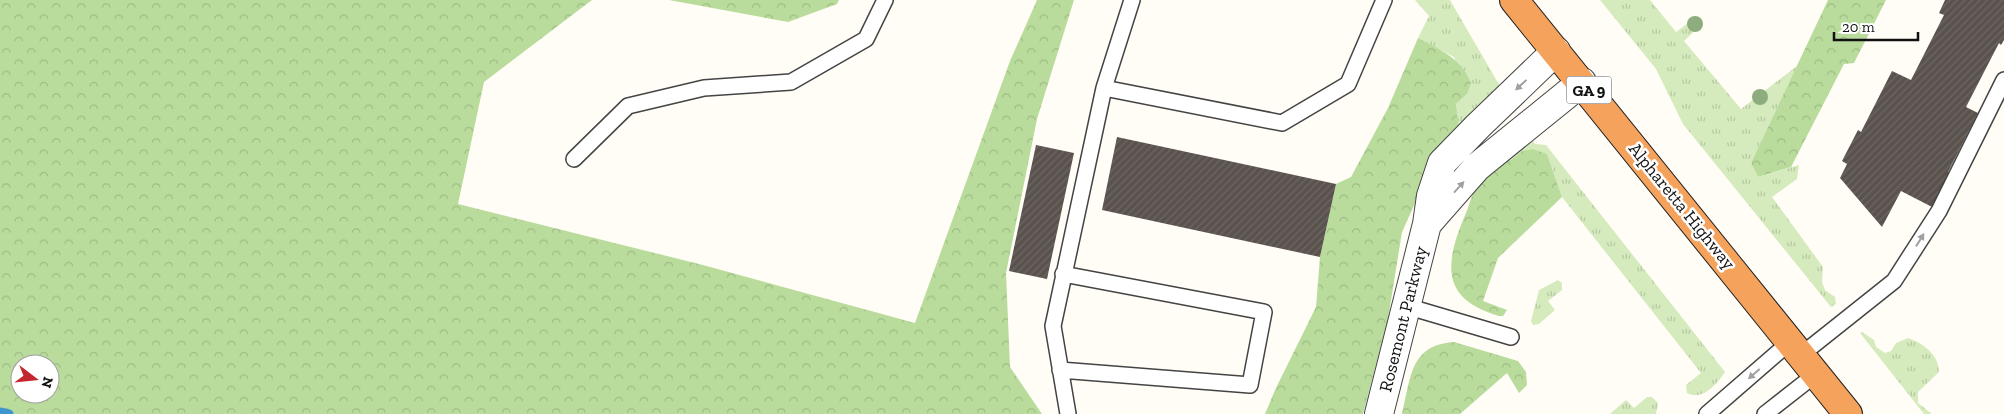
<svg xmlns="http://www.w3.org/2000/svg" width="2004" height="414" font-family="'Zilla Slab',serif">
	<style>
		.grass { fill: url(#grass-tufts) }
		.forest { fill: url(#forest-crowns); fill-rule: evenodd }
		.lines { fill: none; stroke-linecap: round; stroke-linejoin: round }
		.stream { stroke: #3f96cf; stroke-width: 9 }
		.building { fill: url(#building-hatch) }
		.lane-casing { stroke: #444; stroke-width: 18 }
		.street-casing { stroke: #444; stroke-width: 30 }
		.highway-casing { stroke: #222; stroke-width: 30 }
		.lane { stroke: #fff; stroke-width: 15 }
		.street { stroke: #fff; stroke-width: 28 }
		.highway { stroke: #f5a25d; stroke-width: 28 }
		.tree { fill: #8dad7f }
		.oneway { fill: #a0a0a0 }
		.labels { text-anchor: middle; dominant-baseline: central; stroke-width: 5; stroke-linejoin: round; paint-order: stroke }
		.shield { fill: #fff; stroke: #585858; stroke-width: 1 }
		.shield-label { font-size: 16px; font-weight: bold; fill: #111 }
		.street-label { font-size: 18px; fill: #111; stroke: #fff }
	</style>
	<defs>
		<pattern id="grass-tufts" width="24" height="20" patternUnits="userSpaceOnUse" patternTransform="scale(1.25)"><rect width="24" height="20" fill="#d5ebbd"/><path d="M3 7l-1-3M5 7V3M7 7l1-3M15 17l-1-3M17 17v-4M19 17l1-3" fill="none" stroke="#b6c8a1"/></pattern>
		<pattern id="forest-crowns" width="20" height="18" patternUnits="userSpaceOnUse" patternTransform="scale(1.25)"><rect width="20" height="18" fill="#b9dc9c"/><path d="M2 6a3 3 0 1 1 6 0M12 15a3 3 0 1 1 6 0" fill="none" stroke="#9ebc85"/></pattern>
		<pattern id="building-hatch" width="6" height="6" patternUnits="userSpaceOnUse" patternTransform="scale(1.25)"><rect width="6" height="6" fill="#5a524d"/><path d="M-1 1l2-2M0 6l6-6M5 7l2-2" fill="none" stroke="#6d6662"/></pattern>
	</defs>
	<rect width="100%" height="100%" fill="#fffdf5"/>
	<path class="grass" d="M1415,0H1450L1501,88L1459,127L1456,104L1467,94L1454,57L1418,38L1429,16Z
		M1600,0H1650L1676,32L1692,20L1696,21L1700,26L1684,41L1741,109L1797,66L1751,163L1758,177L1799,165L1797,179L1772,197L1823,267L1822,282L1825,290L1835,297L1836,304L1831,307L1683,124L1656,69Z
		M1531,137L1535,144L1546,145L1725,372C1717,384 1703,401 1687,393L1686,385L1701,373L1562,197L1547,154L1522,151L1511,160L1507,154Z
		M1558,280L1562,283V290L1548,301L1555,310L1539,324L1533,325L1531,321L1539,290Z
		M1862,332L1874,340L1876,347L1885,353L1891,351L1896,343L1908,338C1923,343 1939,355 1939,372L1918,392V403L1932,414H1924L1860,333Z
		M1647,397H1652L1658,403L1656,414H1610L1626,400L1634,408Z"/>
	<path class="forest" d="M0,0H592L484,82L458,204L703,265L915,323L1010,61L1037,0H1074L1037,119L1006,273L1010,367L1042,414H0ZM20,364H50V394H20Z
		M669,0H839L837,4L788,22Z
		M1828,0H1886L1854,63L1844,64L1791,167L1758,177L1751,163Z
		M1418,38C1441,50 1461,58 1471,83L1467,94L1456,104L1459,127L1433,164L1402,232L1388,319L1363,414H1265L1275,390L1316,307L1320,257L1336,184L1351,177L1388,108Z
		M1533,149L1547,154L1562,197L1498,258L1483,301L1507,310L1503,316H1499C1439,299 1445,262 1466,213C1470,203 1473,191 1479,181C1486,171 1498,163 1507,154L1511,160L1522,151Z
		M1454,342L1518,361L1526,372L1527,385L1519,393L1507,373L1460,414H1402C1411,379 1409,345 1454,342Z"/>
	<g class="lines">
		<path class="stream" d="M0,412L9,414"/>
	</g>
	<path class="building" d="M1945,0H2004V40L2001,45L1999,43L1966,107L1978,113L1948,172L1951,173L1934,208L1901,191L1882,227L1840,178L1847,164L1842,161L1858,130L1861,132L1892,71L1911,80L1944,15L1939,13Z
		M1117,137L1336,184L1320,257L1102,210Z
		M1036,145L1074,153L1047,279L1009,271Z"/>
	<g class="lines">
		<g class="lane-casing">
			<path id="lane" d="M1132,0L1104,88L1282,123L1348,84L1384,0
				M574,159L628,106L704,88L791,82L866,39L885,0
				M1406,306L1511,337
				M1801,355L1894,281L1939,211L2004,80
				M1060,370L1250,385L1264,312L1063,274
				M1068,414L1053,326L1104,88
				M1707,414L1790,342
				M1765,414L1816,374"/>
		</g>
		<g class="street-casing">
			<path id="street" d="M1427,224L1477,167L1582,82
				M1379,414L1427,224L1431,196L1442,163L1478,126L1556,51"/>
		</g>
		<g class="highway-casing">
			<path id="highway" d="M1514,0L1848,414"/>
		</g>
		<use href="#lane" class="lane"/>
		<use href="#street" class="street"/>
		<use href="#highway" class="highway"/>
	</g>
	<g class="tree">
		<circle cx="1695" cy="24" r="8"/>
		<circle cx="1760" cy="97" r="8"/>
	</g>
	<defs><path id="oneway-solid" d="M-6-.8H1V-3.2L6.5 0L1 3.2V.8H-6Z" transform="scale(1.25)"/></defs>
	<g class="oneway">
		<use href="#oneway-solid" transform="translate(1521 85) rotate(137)"/>
		<use href="#oneway-solid" transform="translate(1459 187) rotate(-48)"/>
		<use href="#oneway-solid" transform="translate(1920 240) rotate(-58)"/>
		<use href="#oneway-solid" transform="translate(1754 374) rotate(139)"/>
	</g>
	<g class="labels">
		<rect class="shield" x="1566.5" y="76.5" width="45" height="27" rx="4"/>
		<g class="shield-label">
			<text x="1589" y="90">GA 9</text>
		</g>
		<g class="street-label">
			<text transform="translate(1682 206) rotate(51)">Alpharetta Highway</text>
			<text transform="translate(1403 319) rotate(-76)">Rosemont Parkway</text>
		</g>
	</g>
	<g transform="translate(35 379) rotate(106)"><circle r="24" fill="#ffffff" stroke="#a0a0a0"/>
	<path d="M0-4L9 19L0 12L-9 19Z" fill="#c4262e"/>
	<text y="-8" font-size="14" font-weight="bold" text-anchor="middle" fill="#111111">N</text>
	</g>
	<path d="M1834 32v8h84v-8" fill="none" stroke="#111111" stroke-width="2.5"/>
	<text x="1842" y="32" font-size="15" fill="#111111" stroke="#ffffff" stroke-width="4" paint-order="stroke">20 m</text>
</svg>
